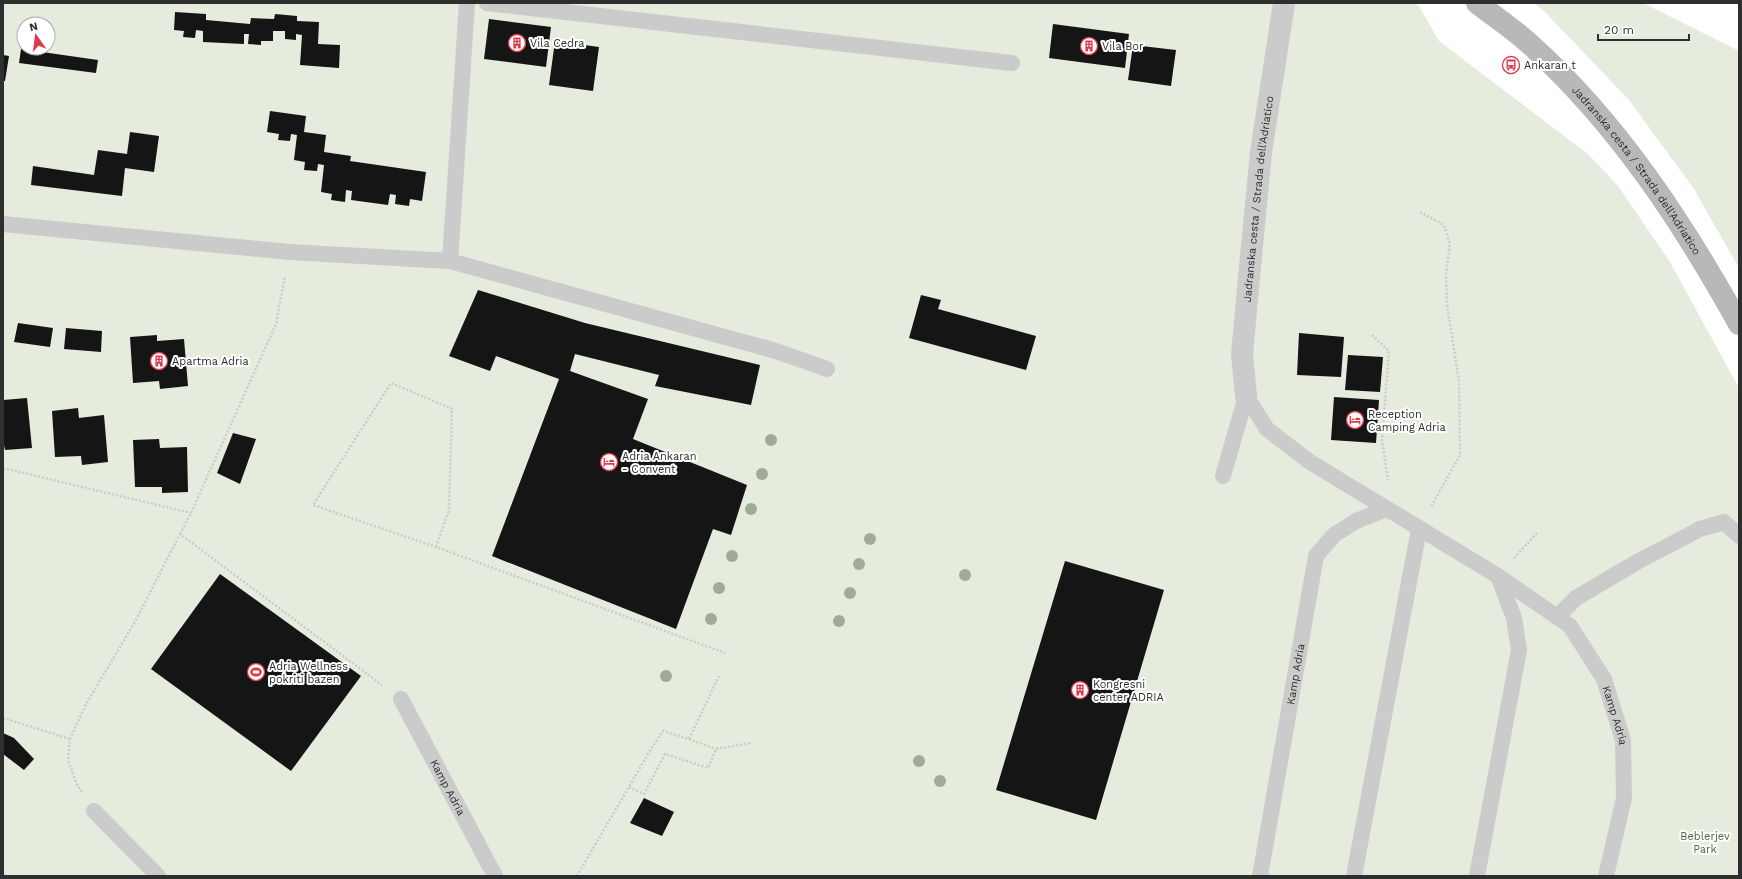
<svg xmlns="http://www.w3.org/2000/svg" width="1742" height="879" font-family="'Work Sans',sans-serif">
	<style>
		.green { fill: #e5ebdd; fill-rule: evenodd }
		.building { fill: #151515 }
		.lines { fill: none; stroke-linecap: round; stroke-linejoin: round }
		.path { stroke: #cbcbcb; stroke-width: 2.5; stroke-dasharray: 2 2; stroke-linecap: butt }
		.service { stroke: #cbcbcb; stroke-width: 16 }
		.minor { stroke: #cbcbcb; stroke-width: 22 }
		.secondary { stroke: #b8b8b8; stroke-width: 22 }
		.tree { fill: #a0ab95 }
		.labels { text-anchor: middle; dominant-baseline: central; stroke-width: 4; stroke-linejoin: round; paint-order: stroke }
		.poi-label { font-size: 11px; fill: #2e2e2e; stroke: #fff; text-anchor: start }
		.street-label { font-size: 11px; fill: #2e2e2e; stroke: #fff }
		.park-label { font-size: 11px; fill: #52673e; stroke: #fff }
	</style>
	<rect width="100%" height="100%" fill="#fff"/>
	<path class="green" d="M3,3H1415L1419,6L1439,41L1588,154L1618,186L1670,262L1739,388V876H3ZM24,24H48V48H24Z
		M1534,3H1643L1739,51V268L1694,189L1629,100L1544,11Z"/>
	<path class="building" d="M175,12L206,14V20L250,24L251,18L274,19L275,14L297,16V21L319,22L318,44L340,45L339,68L300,65L302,35L296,34V40L285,39V31H273V41H261V45L248,44L249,34H244V44L203,42V31L196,30L195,38L183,37L184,31L174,30Z
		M489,19L551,27L546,67L484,59Z
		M1053,24L1129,34L1125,68L1049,58Z
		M555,41L599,47L593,91L549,85Z
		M1133,45L1176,50L1171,86L1128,80Z
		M21,49L98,60L96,73L19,63Z
		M3,55L9,56L5,81H3Z
		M270,111L306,116L304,132L326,135L324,152L351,156L350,161L426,172L422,201L410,199L409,206L395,204L396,195L390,194L388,205L351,200L352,191L346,190L345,202L331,200L332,194L321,192L324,165L318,164L317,171L304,170L305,162L294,160L297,135L291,134L290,141L278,140L279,134L267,132Z
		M130,132L159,136L154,172L125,168L122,196L31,185L33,166L94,175L98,150L127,154Z
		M478,290L585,323L760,365L751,405L655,386L659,375L575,354L570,371L648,399L633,439L747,485L731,535L713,529L676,629L492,556L559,379L496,356L490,371L449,356Z
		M921,295L941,300L938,309L1036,336L1026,370L909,338Z
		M18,323L53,328L50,347L14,342Z
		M66,328L102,331L101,352L64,349Z
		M1299,333L1344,337L1341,377L1297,375Z
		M157,335V341L184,339L188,386L160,389L159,381L133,383L130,337Z
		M1348,355L1383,357L1380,392L1345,390Z
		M1334,397L1379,400L1376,443L1331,440Z
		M27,398L32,448L5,450L3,440V400Z
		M78,408L79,418L104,415L108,462L82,465L81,456L55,457L52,411Z
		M233,433L256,439L240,484L217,473Z
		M159,439L160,448L187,447L188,492L162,493V487H135L133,440Z
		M1065,561L1164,590L1096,820L996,790Z
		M220,574L361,676L291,771L151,669Z
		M3,733L14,738L34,759L24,770L3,754Z
		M644,798L674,812L662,836L630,823Z"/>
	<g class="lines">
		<path class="path" d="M1420,212L1444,225L1450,244L1446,273L1447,305L1459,381L1460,455L1431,507
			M1372,335L1389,351L1382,441L1388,480
			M3,468L191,513
			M180,534L191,513L276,324L285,276
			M436,547L449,510L452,409L391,383L313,505L436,547L725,653
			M1514,558L1537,533
			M3,718L70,739
			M689,739L716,749
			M629,787L644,794L665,754L708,768L716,749L750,743
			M82,792L77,785L68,760L70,739L85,706L136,620L180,534L382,685
			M3,872L7,876
			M577,876L651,749L663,731L689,739L719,676"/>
		<g class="service">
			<path d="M487,3L1012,63"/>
			<path d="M3,224L289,252L450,261L776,351L827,369"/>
			<path d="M450,261L467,3"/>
			<path id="s1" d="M1246,396L1267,429L1310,462L1498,576L1570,626L1604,679L1623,740L1624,798L1606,876"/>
			<path d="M1223,476L1246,396"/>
			<path d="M1557,617L1576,598L1637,562L1700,529L1724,522L1739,536"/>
			<path id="s2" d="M401,699L495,876"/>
			<path d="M94,811L158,876"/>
			<path id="s3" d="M1260,876L1316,556L1334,535L1356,521L1386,509"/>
			<path d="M1354,876L1419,529"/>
			<path d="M1477,876L1519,650L1514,618L1498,576"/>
		</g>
		<path class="minor" id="s4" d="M1246,396L1242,354L1250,267L1261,152L1284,3"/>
		<path class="secondary" id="s5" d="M1477,3C1495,17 1515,30 1532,46C1618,124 1683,223 1739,324"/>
	</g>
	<g class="tree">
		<circle cx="771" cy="440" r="6"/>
		<circle cx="762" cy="474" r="6"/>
		<circle cx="751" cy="509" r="6"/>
		<circle cx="870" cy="539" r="6"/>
		<circle cx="732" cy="556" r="6"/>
		<circle cx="859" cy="564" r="6"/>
		<circle cx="965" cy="575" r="6"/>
		<circle cx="719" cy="588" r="6"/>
		<circle cx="850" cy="593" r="6"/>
		<circle cx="711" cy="619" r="6"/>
		<circle cx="839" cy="621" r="6"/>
		<circle cx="666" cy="676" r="6"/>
		<circle cx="919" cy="761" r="6"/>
		<circle cx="940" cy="781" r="6"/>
	</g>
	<defs>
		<g id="building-ring" transform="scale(0.9)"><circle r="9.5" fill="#fff" stroke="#da3b4b" stroke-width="1.5"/><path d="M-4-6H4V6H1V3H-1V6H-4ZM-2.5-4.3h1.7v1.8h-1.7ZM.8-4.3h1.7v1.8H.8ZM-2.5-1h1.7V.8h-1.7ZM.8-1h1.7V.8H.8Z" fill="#da3b4b"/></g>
		<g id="bus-ring" transform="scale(0.9)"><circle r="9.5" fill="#fff" stroke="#da3b4b" stroke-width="1.5"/><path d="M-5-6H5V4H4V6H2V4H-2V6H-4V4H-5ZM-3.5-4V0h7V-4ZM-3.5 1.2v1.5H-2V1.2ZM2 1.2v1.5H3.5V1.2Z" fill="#da3b4b"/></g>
		<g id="hotel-ring" transform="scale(0.9)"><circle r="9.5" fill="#fff" stroke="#da3b4b" stroke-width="1.5"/><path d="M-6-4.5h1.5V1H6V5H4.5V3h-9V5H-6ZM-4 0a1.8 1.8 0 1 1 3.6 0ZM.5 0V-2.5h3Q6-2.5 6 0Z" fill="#da3b4b"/></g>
		<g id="stadium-ring" transform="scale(0.9)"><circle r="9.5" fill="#fff" stroke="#da3b4b" stroke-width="1.5"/><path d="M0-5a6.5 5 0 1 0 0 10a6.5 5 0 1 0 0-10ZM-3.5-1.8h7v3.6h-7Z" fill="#da3b4b"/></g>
	</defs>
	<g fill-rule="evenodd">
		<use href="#building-ring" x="517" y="43"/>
		<use href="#building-ring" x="1089" y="46"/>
		<use href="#bus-ring" x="1511" y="65"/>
		<use href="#building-ring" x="159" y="361"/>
		<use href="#hotel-ring" x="1355" y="420"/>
		<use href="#hotel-ring" x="609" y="462"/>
		<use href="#stadium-ring" x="256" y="672"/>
		<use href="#building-ring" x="1080" y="690"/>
	</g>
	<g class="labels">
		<g class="poi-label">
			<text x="530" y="43">Vila Cedra</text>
			<text x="1102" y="46">Vila Bor</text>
			<text x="1524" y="65">Ankaran t</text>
			<text x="172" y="361">Apartma Adria</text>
			<text x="1368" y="414">Reception<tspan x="1368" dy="13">Camping Adria</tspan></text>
			<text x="622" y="456">Adria Ankaran<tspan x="622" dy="13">- Convent</tspan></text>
			<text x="269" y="666">Adria Wellness<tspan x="269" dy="13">pokriti bazen</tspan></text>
			<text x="1093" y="684">Kongresni<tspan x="1093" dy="13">center ADRIA</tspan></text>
		</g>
		<g class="street-label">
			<text stroke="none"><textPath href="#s5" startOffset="233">Jadranska cesta / Strada dell'Adriatico</textPath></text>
			<text stroke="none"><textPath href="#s4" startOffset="198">Jadranska cesta / Strada dell'Adriatico</textPath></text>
			<text stroke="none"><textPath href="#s3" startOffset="205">Kamp Adria</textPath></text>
			<text stroke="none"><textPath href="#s1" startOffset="502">Kamp Adria</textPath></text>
			<text stroke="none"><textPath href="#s2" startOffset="100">Kamp Adria</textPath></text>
		</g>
		<g class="park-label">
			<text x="1705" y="836">Beblerjev<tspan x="1705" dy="13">Park</tspan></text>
		</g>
	</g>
	<rect width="1742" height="879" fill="none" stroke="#2e2e2e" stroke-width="8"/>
	<g transform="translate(36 36) rotate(346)"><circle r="19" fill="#ffffff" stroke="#ababab"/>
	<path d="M0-3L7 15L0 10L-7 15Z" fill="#da3b4b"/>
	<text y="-6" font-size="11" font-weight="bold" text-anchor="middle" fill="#2e2e2e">N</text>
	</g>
	<path d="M1598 34v6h91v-6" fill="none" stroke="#2e2e2e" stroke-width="2"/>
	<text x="1604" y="34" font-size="12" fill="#2e2e2e" stroke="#ffffff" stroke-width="3" paint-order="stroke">20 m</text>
</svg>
